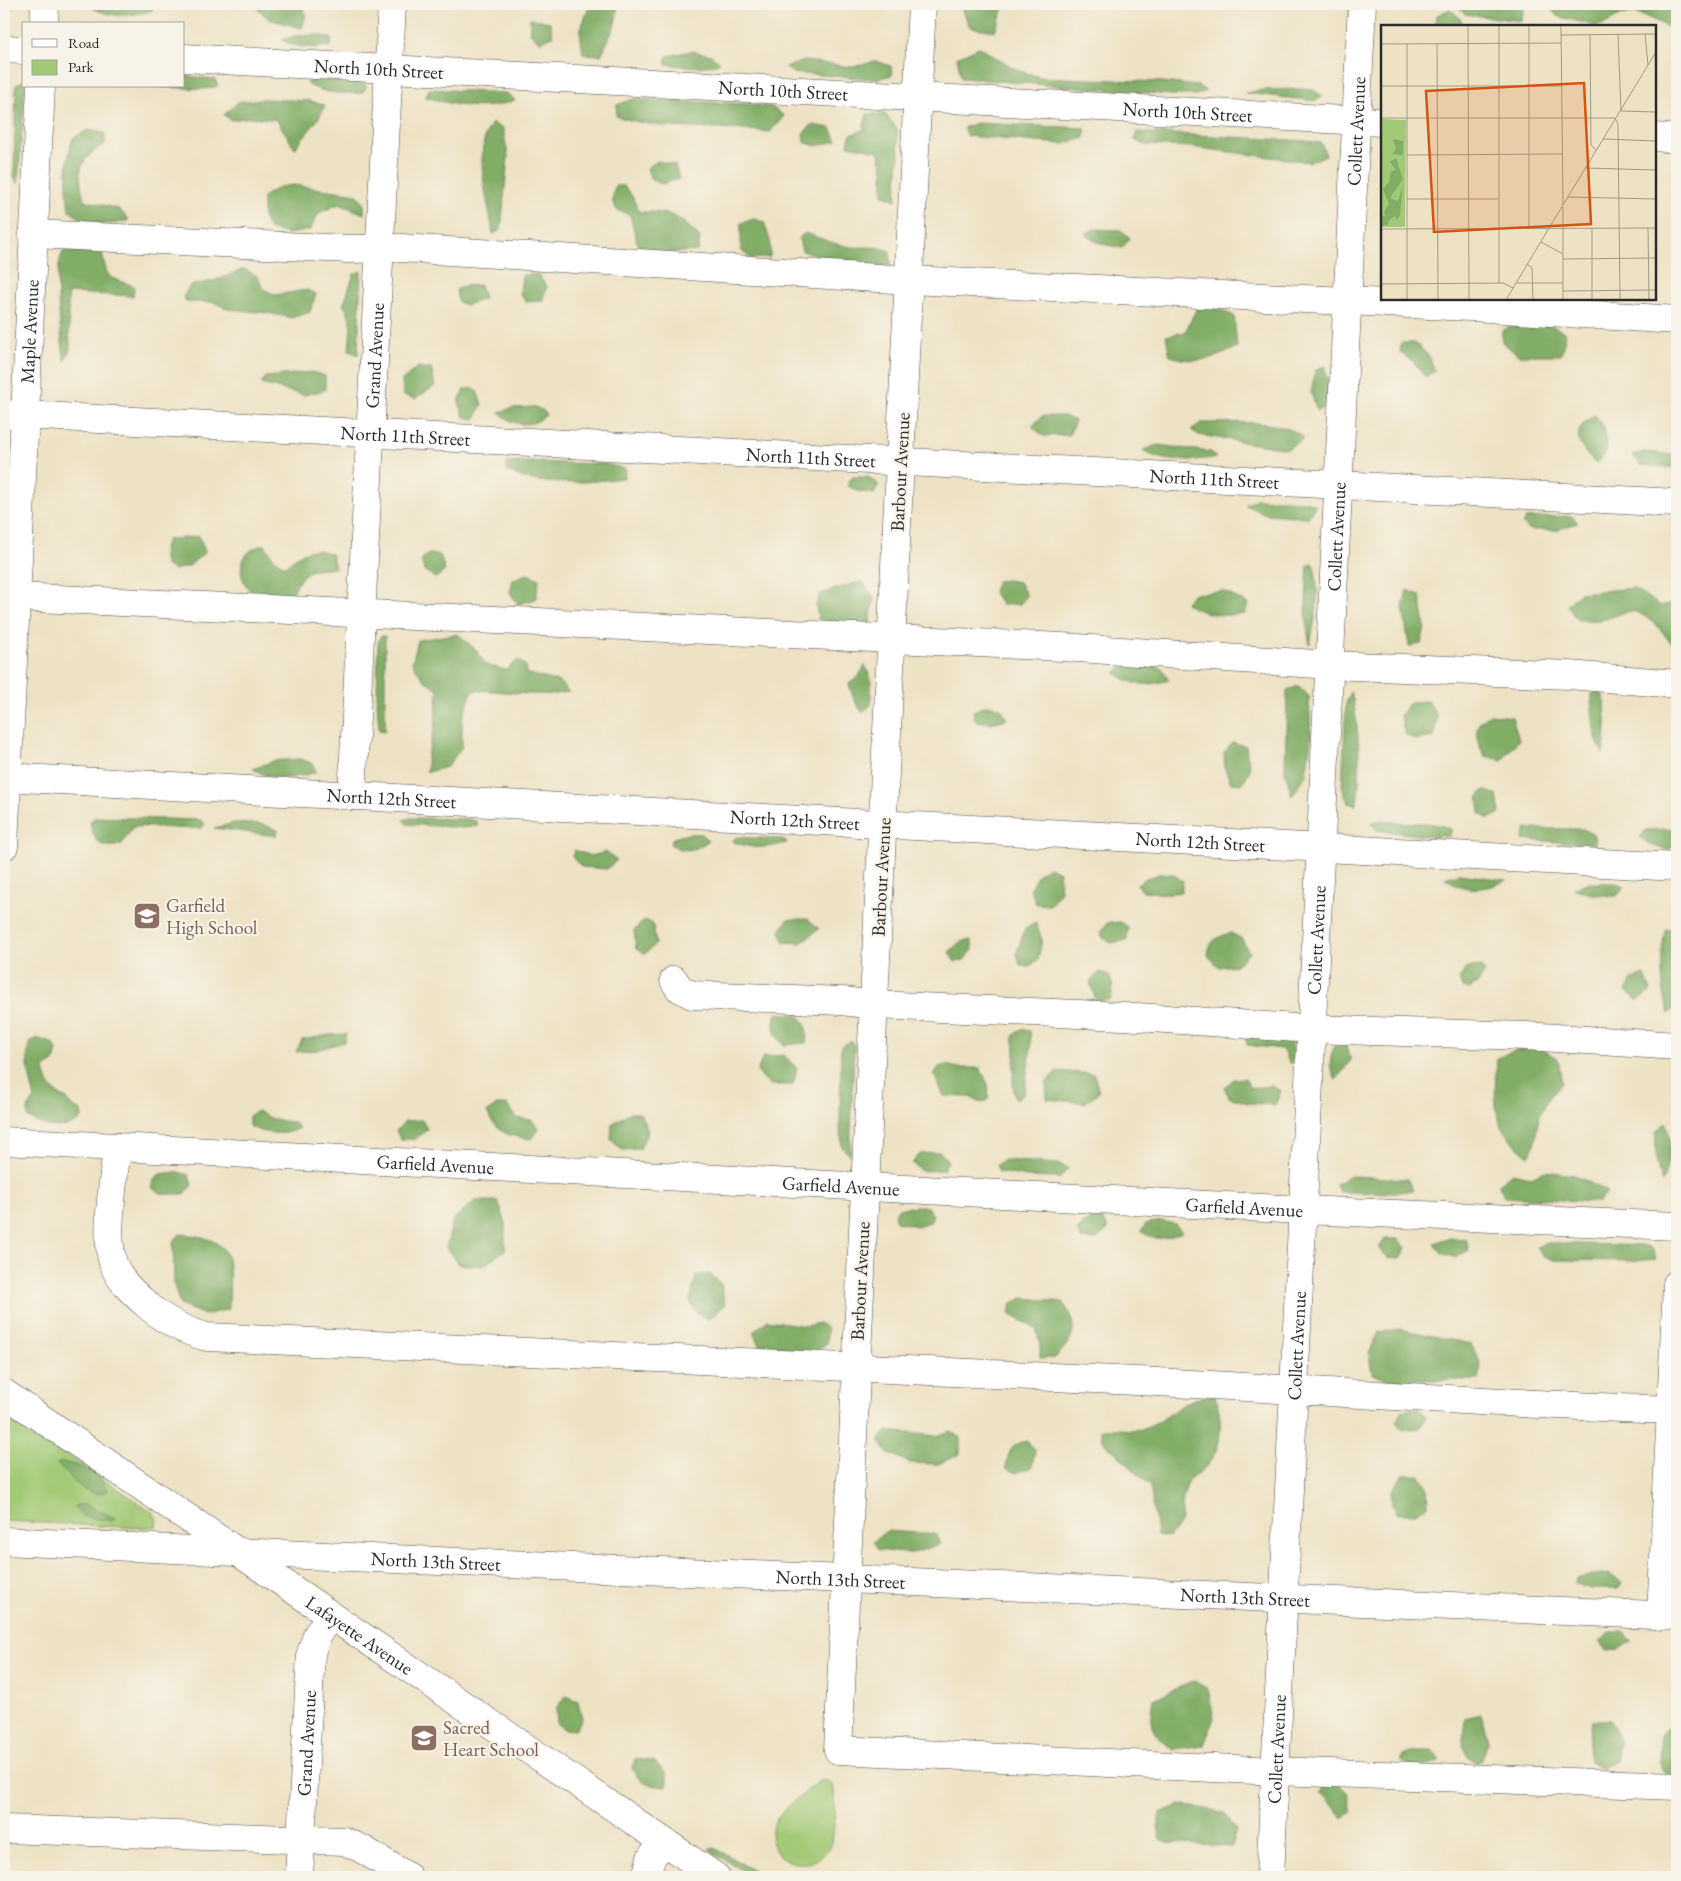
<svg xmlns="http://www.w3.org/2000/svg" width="1681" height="1881" font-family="'EB Garamond',serif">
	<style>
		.green { fill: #a2c975; stroke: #667a50 }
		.forest { fill: #81ad66; stroke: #566c48 }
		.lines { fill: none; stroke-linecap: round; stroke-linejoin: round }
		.minor-casing { stroke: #484642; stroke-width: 29 }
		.major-casing { stroke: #484642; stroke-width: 29 }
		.minor { stroke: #fff; stroke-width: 28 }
		.major { stroke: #fff; stroke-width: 28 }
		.labels { text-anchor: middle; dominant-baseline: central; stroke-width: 4.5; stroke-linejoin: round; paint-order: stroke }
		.street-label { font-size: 19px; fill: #2b2b2b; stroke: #f7f3e8 }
		.education-label { font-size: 19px; fill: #785e54; stroke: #f7f3e8; text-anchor: start }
		.inset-road { fill: none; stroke: #a09987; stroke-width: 1 }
		.view { fill: #d5540f; fill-opacity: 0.15; stroke: #d5540f; stroke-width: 2.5 }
		.inset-edge { fill: none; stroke: #2b2b2b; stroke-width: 2.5 }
	</style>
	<rect width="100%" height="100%" fill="#f7f3e8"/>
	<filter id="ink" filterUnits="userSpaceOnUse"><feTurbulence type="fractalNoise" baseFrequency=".02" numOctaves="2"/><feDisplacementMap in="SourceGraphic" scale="10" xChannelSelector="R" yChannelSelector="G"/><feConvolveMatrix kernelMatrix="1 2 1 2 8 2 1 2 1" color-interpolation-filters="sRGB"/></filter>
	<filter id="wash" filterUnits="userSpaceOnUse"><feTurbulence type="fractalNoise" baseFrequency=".0096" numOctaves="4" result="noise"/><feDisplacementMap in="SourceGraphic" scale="20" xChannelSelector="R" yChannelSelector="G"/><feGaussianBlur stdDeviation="1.12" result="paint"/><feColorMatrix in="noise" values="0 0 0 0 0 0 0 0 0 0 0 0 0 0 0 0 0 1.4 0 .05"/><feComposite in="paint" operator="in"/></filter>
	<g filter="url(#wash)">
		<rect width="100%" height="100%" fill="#eee2c4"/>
		<path class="green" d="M4,1412L152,1512L157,1519L156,1526L141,1528L4,1521Z
			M819,1781C828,1780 832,1781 834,1789C834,1803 836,1831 831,1843C815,1881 759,1861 774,1824C780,1810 808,1791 819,1781Z"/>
		<path class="forest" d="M86,4H152L153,10C129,17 109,19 86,4Z
			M253,4H301L306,15L302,28L269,19Z
			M590,4H617C619,21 609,39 601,55L583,54L580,31Z
			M960,4H1005L995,31L970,27Z
			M1455,4H1523L1524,9L1521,21L1465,14Z
			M1664,4L1677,6V31C1662,26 1645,12 1628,14C1616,15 1607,26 1595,26L1557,16L1547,5Z
			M1450,9L1461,19L1463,26H1434L1436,16Z
			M530,18L550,22L553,36L539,42L530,33Z
			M319,35L332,39L331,46C312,48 299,49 282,40L295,36Z
			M979,47L1017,70L1040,77L1163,82L1198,86L1206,91L1196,95H1172L961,78L957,57Z
			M691,51L711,55L720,62C703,70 684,66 665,64L667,56Z
			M805,61L853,67L876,61L891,66L892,75L876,79L793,73L786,67Z
			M184,76L215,79L218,86L205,89L141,86H184Z
			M318,79L357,82L367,86L362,93C342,93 324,95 306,83Z
			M24,80L25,88L18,184L14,176L16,85Z
			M429,89L506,93L515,100C485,112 457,106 426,97Z
			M1299,89L1313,90L1323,96L1316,101L1245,93L1262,90Z
			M263,99L310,101L325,105C319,122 305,133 295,149L277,120L251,117L231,120L224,115L238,102Z
			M633,99L748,104L772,107L784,116L770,132C718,126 667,133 616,116L617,105Z
			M867,114H885L897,129L899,156L896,200L883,195V169L878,151L848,145L850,135L863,130Z
			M492,123L503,129L508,156L501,230L493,234C489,202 471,152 492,123Z
			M976,123L1085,128V138L1063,144L967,136L963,128Z
			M812,125L831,128L837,141L816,146L804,142L803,133Z
			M88,130L105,133V144C78,160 77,170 84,200L119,209L129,220C106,227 89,225 69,211C66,188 65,161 73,138Z
			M1137,132L1307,141L1321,143L1326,155L1310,162L1191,147L1145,145L1134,140Z
			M658,161L675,165L679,179L663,184L651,180L647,168Z
			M293,185L357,194L364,203V214L339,204L319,213L310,230L288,234L269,229L263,217V197L279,187Z
			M615,186H624L632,196L639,212C673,212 675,214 700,237L698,251L670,253L639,249L630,215L617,210L612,201Z
			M754,219L764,222L770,241V257L751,259L741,250V223Z
			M1094,229L1121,230L1130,238L1122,248C1108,245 1096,244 1085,234Z
			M804,233C820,237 834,245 851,247C865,248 876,245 890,251L891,265L867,268L802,251L799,239Z
			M88,245L102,252C108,282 107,276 134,286L133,296L68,293L70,349L65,361C61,340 52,269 63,252C67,245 81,246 88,245Z
			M244,269L257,276L264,289L275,295L307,290L316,294L310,312L292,318L268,313L228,309L213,302H187L183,297L190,286L213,281Z
			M361,271L358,355L349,351C350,335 354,317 343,305L354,274Z
			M537,274L547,286L542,301L526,302L520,294L522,275Z
			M480,285L484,299L466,305L458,302L456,290L464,286Z
			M1211,305L1234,316L1237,347C1213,360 1197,364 1170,356L1166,336L1185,332L1197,308Z
			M1551,325L1566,333L1561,355H1518L1502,342V330L1513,326Z
			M1401,343H1415L1429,356L1435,371L1425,377L1413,361L1400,353Z
			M1324,366L1329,383L1326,407L1317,411L1311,393L1315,371Z
			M418,367L431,368L435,386L415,399L403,395L402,380Z
			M312,372L325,376V390L304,395L261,384L266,377Z
			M464,389H476L482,404L475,419L464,417L459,402Z
			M535,407L544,411L546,415C530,429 513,426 499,412L513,408Z
			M1595,415L1604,427L1607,451L1596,464C1578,446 1568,431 1595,415Z
			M1042,416H1064L1075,421L1069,435L1043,436L1032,426Z
			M1201,423C1230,423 1282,418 1304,438L1287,449L1199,435L1191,430Z
			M1158,445L1211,452L1216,458C1193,460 1162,465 1143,450Z
			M1644,452L1677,455V468L1640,465L1633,455Z
			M524,462L606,464L626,469L624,478C583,482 544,489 506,471L507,463Z
			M852,477H868L879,485L874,494L857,491L847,485Z
			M1256,499L1306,501L1316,505L1308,517L1266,514L1245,505Z
			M1572,516L1578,523L1556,530H1529L1522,523L1527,518Z
			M199,536L205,552L189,566L174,570L165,565L163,550L167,540Z
			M264,544L276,561L285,566C302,553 311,544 332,555L335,568C311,568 303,569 293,593C288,595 280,599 275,600C249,602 229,570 250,551C254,548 260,546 264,544Z
			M428,554L440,555L445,571L435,578L424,570L421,560Z
			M1313,563C1321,590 1316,616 1310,644C1304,619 1306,592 1308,566Z
			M528,574L539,579L536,599L518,604L510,593L513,579Z
			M1007,580L1019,582L1027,596L1020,604L1002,605L993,591L997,581Z
			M862,581L874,598L870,622L841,627L819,622L816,606L820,594Z
			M1633,588L1661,606L1674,602L1677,597V647C1666,641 1663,629 1653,622C1626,602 1627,615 1601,620C1594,621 1585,620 1577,620L1567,605L1579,593Z
			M1407,590L1420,595L1425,627L1421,644L1409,646L1403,608Z
			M1223,591L1248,604L1245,614C1223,616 1205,616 1185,603L1193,594Z
			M458,634L476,650L486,665L506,670L518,660L526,666V673L559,682L569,692C536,699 505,689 472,691L462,719V747L447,767L427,772V757L435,726L438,689L424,680L412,663L418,640Z
			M381,636H385V731L379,730L377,701L378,643Z
			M865,665L871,679V705L863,713L854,700L849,684L859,676Z
			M1149,665L1162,668L1169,680C1146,686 1135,687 1115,673L1122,667Z
			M1299,686L1309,696L1311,738L1306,775L1292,796L1285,771L1287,690Z
			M1601,690C1608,710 1607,732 1603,754C1592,736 1592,715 1592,694Z
			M1351,692C1358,715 1363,783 1356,805L1348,803L1342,786L1346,703Z
			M1428,701L1437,716L1434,737L1415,740L1405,734L1400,715L1410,702Z
			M987,705L1001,708L1007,719L991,723L976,721L973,711Z
			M1491,714L1512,717L1519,740L1502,760L1485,756C1475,741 1471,722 1491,714Z
			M1233,743L1246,746L1250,770L1242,784L1231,783L1225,769L1224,752Z
			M299,759L312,763L316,772C292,779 276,782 253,769L273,761Z
			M1484,790L1497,795L1500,813L1488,819L1480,813L1478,798Z
			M96,817L201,820L205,824L202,828C179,830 156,825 133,827L121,845C100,850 93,841 90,821Z
			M410,818L468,819L476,821L478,826L465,828L407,824L403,820Z
			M1381,820C1405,826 1429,818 1452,830L1449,836L1433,837L1377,830L1370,823Z
			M235,823L261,824L278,830L276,836L214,828Z
			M1526,829H1583L1594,835L1595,844L1523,840Z
			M1674,829L1677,835V844L1668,850L1650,845L1640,837L1646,830Z
			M688,834H702L708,841C694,851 685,853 670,844L673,838Z
			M736,837L782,839L787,843C766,848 752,850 732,841Z
			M574,850L591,856L606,852L617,860L607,869L582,867L572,857Z
			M1050,867L1059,872L1061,891L1050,905L1036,904L1030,888L1038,874Z
			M1159,874H1173L1183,881L1181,892L1166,894L1142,891L1137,884L1145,879Z
			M1458,874L1507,880C1485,890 1466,893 1445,878Z
			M1588,883H1617L1625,886L1617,896L1591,894L1573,888Z
			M788,919H808L819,929L801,943L784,942L780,931Z
			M645,920L653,924L656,944L645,954L636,949L634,930Z
			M1121,922L1128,927L1127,940L1111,943L1103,938L1101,932L1107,923Z
			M1036,923L1042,940L1038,960L1028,967L1020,965L1017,953L1025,928Z
			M1666,928L1674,930L1677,949L1675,1007L1669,1014C1661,988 1659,955 1666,928Z
			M1231,933L1242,939L1249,953L1236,965L1219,967L1208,956C1209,940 1217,937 1231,933Z
			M971,940L973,950L964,960L955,962L949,952L960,942Z
			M1480,966L1485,972L1478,983L1469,989L1462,988L1459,979L1466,968Z
			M1100,972L1109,975L1113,987L1111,999L1096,1002L1090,981Z
			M1645,975L1651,991L1638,1001L1626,991L1632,979Z
			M776,1013L798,1015C807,1024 808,1030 806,1043L784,1045C774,1035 772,1027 776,1013Z
			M1021,1029L1030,1031L1031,1048L1024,1094L1016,1100C1008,1076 1019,1060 1013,1036Z
			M346,1034L344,1042L318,1050L296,1052L302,1040L329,1035Z
			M1245,1037H1284L1292,1043L1294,1056L1290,1064L1282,1049L1247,1045Z
			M37,1038L54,1044L57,1051L54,1062L44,1068C47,1085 52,1092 67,1099L70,1105L81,1111L82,1118C68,1132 42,1128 28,1117V1108L35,1098C30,1079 25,1063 29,1043Z
			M852,1041L854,1046L850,1156L842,1147L840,1129L841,1046Z
			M1334,1046H1346L1351,1060L1336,1080C1328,1068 1330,1059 1334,1046Z
			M1542,1049L1558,1059L1562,1083C1552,1094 1543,1105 1539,1119C1534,1136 1539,1138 1529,1156C1490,1127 1494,1103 1497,1058L1514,1051Z
			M784,1055L797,1068L793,1085H770L757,1072L763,1057Z
			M946,1065L958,1068H980L988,1084L989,1099L983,1103L969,1097L944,1096L934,1075L939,1067Z
			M1056,1071L1094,1074L1099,1092L1085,1103L1047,1099L1046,1083Z
			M1245,1078L1250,1088L1271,1086L1281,1091L1275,1105L1247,1103L1229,1097L1224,1087L1234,1079Z
			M497,1105H507L516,1118L532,1120L539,1129L531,1139C509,1136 497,1134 487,1112Z
			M257,1111L274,1120L293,1122L299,1128C283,1137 265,1134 249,1126V1116Z
			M629,1113H640L648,1131L640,1149L622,1150L611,1140L612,1124Z
			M422,1120L427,1129L416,1139L401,1140L396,1131L405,1121Z
			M1665,1122C1674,1141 1669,1163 1662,1183C1656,1165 1655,1151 1656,1132Z
			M940,1152L948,1161L943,1170L921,1171L912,1163L920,1154Z
			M1004,1160L1059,1164L1068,1168L1060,1178L1027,1177L999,1172L996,1165Z
			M1545,1171L1575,1175L1608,1192L1598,1202L1505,1197L1498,1184L1512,1173L1531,1177Z
			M177,1172L189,1175L192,1185L185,1194H163L152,1188L153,1180L160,1174Z
			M1351,1176L1407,1179L1413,1190L1391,1193L1340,1192L1335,1184Z
			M475,1201H498L505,1221V1250L483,1266L459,1264L446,1248L453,1220Z
			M916,1206L927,1207L933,1215L930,1222L917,1226L897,1222L894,1216L898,1209Z
			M1089,1219H1103L1108,1229L1097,1239H1081L1077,1230Z
			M1161,1221L1175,1224L1182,1232C1167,1239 1155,1242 1141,1231L1146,1224Z
			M180,1234C239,1238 229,1262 229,1309L205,1315L180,1305L174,1285L173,1241Z
			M1448,1238L1466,1239L1469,1250L1456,1258L1442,1253L1434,1243Z
			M1385,1239H1398L1406,1248L1400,1259L1388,1258L1379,1248Z
			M1548,1243L1647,1246L1653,1250L1656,1259L1634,1261L1554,1260L1542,1255L1536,1247Z
			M710,1274L721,1284L725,1305L709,1319L697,1313L690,1301L696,1276Z
			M1023,1298L1063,1302C1079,1329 1076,1336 1055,1358H1040V1342L1036,1329L1010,1314L1012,1303Z
			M768,1320L806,1326L819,1323L827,1328V1343L815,1352H777L762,1348L753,1332Z
			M1400,1329L1471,1344L1481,1364L1479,1380H1389L1372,1374L1369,1354L1379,1332Z
			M1215,1395C1226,1429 1222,1462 1188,1480L1183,1498L1181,1521L1170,1537L1157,1535L1150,1485L1102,1440L1101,1430C1116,1426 1131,1433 1146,1428C1174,1417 1178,1398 1215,1395Z
			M1419,1408L1426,1417L1420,1428L1403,1430L1396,1422L1401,1411Z
			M887,1431L937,1436L951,1431L960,1438V1454L938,1464L909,1463L887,1452L879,1440Z
			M1027,1441L1035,1450L1032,1467L1016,1473L1006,1468C1008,1452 1011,1444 1027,1441Z
			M63,1462C80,1466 101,1472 107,1491L98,1494L83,1489L57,1464Z
			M1403,1475H1419L1427,1485L1428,1506L1415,1513H1397L1392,1504L1391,1491Z
			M77,1505H86L115,1518L111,1521L82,1516L74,1507Z
			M886,1531L935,1534L940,1544L911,1554L879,1550L873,1542Z
			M1609,1574L1622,1582L1618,1589H1590L1575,1583L1576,1578Z
			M1610,1632H1624L1633,1641L1619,1649L1606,1650L1599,1642Z
			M1194,1681L1208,1689L1214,1718L1204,1745L1173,1749C1151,1733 1148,1726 1153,1699Z
			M566,1696L578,1701L582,1719L575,1730L564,1729L557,1724L556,1708Z
			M1481,1714C1489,1734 1491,1744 1478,1763L1467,1756L1463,1741L1465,1718Z
			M1592,1720H1610L1620,1742L1617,1761L1602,1768L1590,1761L1588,1747Z
			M1672,1724L1677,1730V1779L1664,1772L1659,1760L1661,1735Z
			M1414,1751H1432L1440,1760C1426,1769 1415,1769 1400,1762L1403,1756Z
			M635,1759L654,1761L667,1774V1787C651,1786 639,1784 632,1768Z
			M1337,1783L1348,1793L1352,1812L1343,1819L1327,1798L1319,1794L1322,1787Z
			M1180,1805L1224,1812L1236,1830L1231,1847L1171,1843L1160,1839L1157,1827L1160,1813Z
			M713,1847L765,1877H753L711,1851L709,1849Z"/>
	</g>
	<g filter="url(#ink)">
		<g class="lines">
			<g class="minor-casing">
				<g id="minor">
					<path d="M922,4L838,1750L1276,1771L1677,1786"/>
					<path d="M4,49L24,50"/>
					<path id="s1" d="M184,58L1382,122"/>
					<path d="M1655,137L1677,139"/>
					<path d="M33,234L349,249L401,248L909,280L1470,307L1677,320"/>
					<path id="s2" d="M4,414L1677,503"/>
					<path d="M16,597L1062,647L1330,665L1569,675L1677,684"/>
					<path id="s3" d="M4,777L1677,867"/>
					<path id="s4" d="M352,796L392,4"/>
					<path d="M674,980L679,988L692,995L842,1001L874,1005L1123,1016L1311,1029L1526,1036L1677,1046"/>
					<path id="s5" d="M4,1141L1302,1210L1677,1226"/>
					<path d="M117,1147C114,1179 104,1234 113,1263C119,1280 133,1293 147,1305C165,1321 184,1331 207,1337C510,1350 813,1366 1116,1380C1303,1389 1490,1404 1677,1410"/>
					<path id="s6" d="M236,1552L1677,1616"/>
					<path d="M1661,1616L1677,1284"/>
					<path d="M4,1829L344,1841L362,1849L408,1877"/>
					<path id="s7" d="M299,1877L311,1653L317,1635L330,1616"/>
					<path d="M646,1877L651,1858L663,1842"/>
					<path id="s8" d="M1270,1877L1362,4"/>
				</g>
			</g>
			<g class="major-casing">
				<g id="major">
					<path d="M44,24L45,4"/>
					<path id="s9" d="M4,846L41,86"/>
					<path id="s10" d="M4,1393L716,1877"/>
					<path d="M4,1541L236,1552"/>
				</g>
			</g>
			<use href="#minor" class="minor"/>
			<use href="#major" class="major"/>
		</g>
	</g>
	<defs>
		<g id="school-square" transform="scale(1.4375)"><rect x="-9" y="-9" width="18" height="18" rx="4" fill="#8d6e63" stroke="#f7f3e8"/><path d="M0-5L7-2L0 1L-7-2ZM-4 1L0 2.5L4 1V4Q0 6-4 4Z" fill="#fff"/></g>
	</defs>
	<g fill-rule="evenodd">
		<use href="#school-square" x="147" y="916"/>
		<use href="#school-square" x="424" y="1738"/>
	</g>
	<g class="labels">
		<g class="street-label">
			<text stroke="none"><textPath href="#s1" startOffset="195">North 10th Street</textPath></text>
			<text stroke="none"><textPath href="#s1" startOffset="600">North 10th Street</textPath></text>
			<text stroke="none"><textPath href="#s1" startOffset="1005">North 10th Street</textPath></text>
			<text stroke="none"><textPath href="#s8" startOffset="1748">Collett Avenue</textPath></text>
			<text stroke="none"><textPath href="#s9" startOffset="515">Maple Avenue</textPath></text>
			<text stroke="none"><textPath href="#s4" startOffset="441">Grand Avenue</textPath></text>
			<text stroke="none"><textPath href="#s2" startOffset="402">North 11th Street</textPath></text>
			<text stroke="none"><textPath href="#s2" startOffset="808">North 11th Street</textPath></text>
			<text transform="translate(900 472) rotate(-87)">Barbour Avenue</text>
			<text stroke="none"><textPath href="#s2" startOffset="1212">North 11th Street</textPath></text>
			<text stroke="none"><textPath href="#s8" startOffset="1342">Collett Avenue</textPath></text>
			<text stroke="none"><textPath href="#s3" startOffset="388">North 12th Street</textPath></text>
			<text stroke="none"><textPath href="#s3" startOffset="792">North 12th Street</textPath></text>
			<text stroke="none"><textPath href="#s3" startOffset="1198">North 12th Street</textPath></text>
			<text transform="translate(881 877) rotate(-87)">Barbour Avenue</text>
			<text stroke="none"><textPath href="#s8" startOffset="938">Collett Avenue</textPath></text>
			<text stroke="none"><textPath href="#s5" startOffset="432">Garfield Avenue</textPath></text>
			<text stroke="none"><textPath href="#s5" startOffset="838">Garfield Avenue</textPath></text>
			<text stroke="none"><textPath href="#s5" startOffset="1242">Garfield Avenue</textPath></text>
			<text transform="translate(860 1281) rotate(-87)">Barbour Avenue</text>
			<text stroke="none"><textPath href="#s8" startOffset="532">Collett Avenue</textPath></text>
			<text stroke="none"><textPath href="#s6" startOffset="200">North 13th Street</textPath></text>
			<text stroke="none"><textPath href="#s6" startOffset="605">North 13th Street</textPath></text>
			<text stroke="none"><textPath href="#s6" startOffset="1010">North 13th Street</textPath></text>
			<text stroke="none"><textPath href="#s10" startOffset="430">Lafayette Avenue</textPath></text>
			<text stroke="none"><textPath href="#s7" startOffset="134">Grand Avenue</textPath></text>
			<text stroke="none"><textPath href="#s8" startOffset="128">Collett Avenue</textPath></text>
		</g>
		<g class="education-label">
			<text x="166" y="905">Garfield<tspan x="166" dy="22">High School</tspan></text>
			<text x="443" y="1727">Sacred<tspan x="443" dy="22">Heart School</tspan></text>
		</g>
	</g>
	<g transform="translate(1381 25)">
		<rect width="275" height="275" fill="#eee2c4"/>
		<path d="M0,94L25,95L24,202H0Z" fill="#a2c975"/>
		<path d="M12,114L22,116V130L11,129L15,124ZM15,133L22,154L9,173L17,176L22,160L19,190L16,195L14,191L8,195L7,200L0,201V190L5,192L3,187L8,179L2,164L8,157L10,146L15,145L9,137Z" fill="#81ad66"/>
		<path class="inset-road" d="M87,0L88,275M118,0V258M148,0V203M180,0L182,180M264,9L267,40M180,10L275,9M209,10L210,120L215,125M237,10L240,86L275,87M0,19L180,18M26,19V275M56,19L57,275M0,61H181M0,93H234L237,99L239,275M222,114L275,116M26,130L181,129M204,143L275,145M187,172L275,174M26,174H118M182,182V275M168,203L275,27M267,203L268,275M0,204L275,203M160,217L182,229M182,234L275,233M146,239L151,243L152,275M135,258H182M0,259L122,258L132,263M182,266L275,265M125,275L168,203M211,275V203"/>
		<path class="view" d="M203,58L210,199L53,207L45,66Z"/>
		<rect width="275" height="275" class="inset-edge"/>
	</g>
	<rect width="1681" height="1881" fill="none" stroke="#f7f3e8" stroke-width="20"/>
	<rect x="22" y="22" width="162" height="65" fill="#f7f3e8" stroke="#a5a39c"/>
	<rect x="32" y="39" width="25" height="8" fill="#ffffff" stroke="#a5a39c"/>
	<text x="68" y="48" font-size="15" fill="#2b2b2b">Road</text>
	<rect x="32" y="60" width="25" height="15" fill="#a2c975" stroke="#a5a39c"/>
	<text x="68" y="72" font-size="15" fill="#2b2b2b">Park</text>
</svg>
